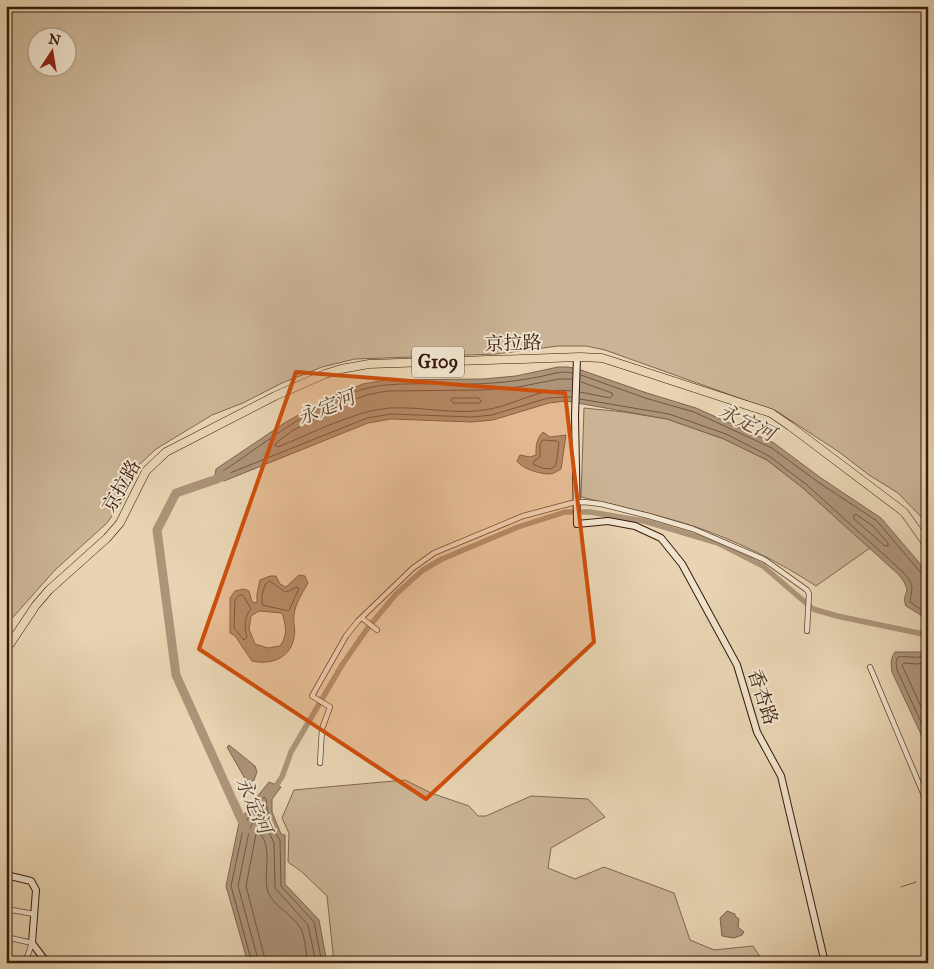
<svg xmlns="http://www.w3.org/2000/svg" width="934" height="969" font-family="'IM FELL Great Primer','Noto Serif SC',serif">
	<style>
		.green { fill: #cab495; stroke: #806650; fill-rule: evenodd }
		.water { fill: #ac9479; stroke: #7d634d; fill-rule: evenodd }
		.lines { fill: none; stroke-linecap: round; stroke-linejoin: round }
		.shore { stroke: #725642; stroke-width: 1 }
		.stream { stroke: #7d634d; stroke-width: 1 }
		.canal { stroke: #ac9479; stroke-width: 5.5 }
		.river { stroke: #ac9479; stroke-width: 9 }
		.street-casing { stroke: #634834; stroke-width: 6 }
		.secondary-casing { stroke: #37190a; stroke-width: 8 }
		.highway-casing { stroke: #37190a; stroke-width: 9 }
		.street { stroke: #f0e3cd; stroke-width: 4.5 }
		.secondary { stroke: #f0e3cd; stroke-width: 6 }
		.highway { stroke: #e8d4b2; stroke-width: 8 }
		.marked { fill: #cd4f0c; fill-opacity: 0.2; stroke: #cd4f0c; stroke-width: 4; stroke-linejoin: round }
		.labels { text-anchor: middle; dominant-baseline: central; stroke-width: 4; stroke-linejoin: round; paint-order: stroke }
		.shield { fill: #f0e3cd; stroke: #6e5644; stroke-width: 1 }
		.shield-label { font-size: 18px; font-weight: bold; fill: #37190a }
		.street-label { font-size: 19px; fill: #37190a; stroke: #f0e3cd }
		.water-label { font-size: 20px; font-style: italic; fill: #604431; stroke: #f0e3cd }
	</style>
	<rect width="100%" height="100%" fill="#e8d4b2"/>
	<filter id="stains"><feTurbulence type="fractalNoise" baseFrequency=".004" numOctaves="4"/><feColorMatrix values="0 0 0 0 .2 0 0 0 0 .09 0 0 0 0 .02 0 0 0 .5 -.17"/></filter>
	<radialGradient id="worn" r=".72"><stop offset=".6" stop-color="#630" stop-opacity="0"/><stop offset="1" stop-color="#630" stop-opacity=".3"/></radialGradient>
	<path class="green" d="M6,6H928V524L898,493L869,475L839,452L778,412L605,350L586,346H558L496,354L355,359L322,367L282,383L243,403L212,415L156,449L139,465L125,497L107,523L55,570L6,625ZM38,38H68V68H38Z
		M584,408L624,412L667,419L724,439L767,460L803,488L870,548L816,586C780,562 735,540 693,526C656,514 618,506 581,497Z
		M405,780L431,793L469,806L478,816H486L531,796L588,799L605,817L551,848L548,868L575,879L604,867L674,893L690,940L714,950L753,946L764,963H334L327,896L302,872L288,862L289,833L282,818L294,790Z"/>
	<path class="water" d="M558,367H568L578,369L647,393L696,408L774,443L821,478L881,518L928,573V621L924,617L906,606C900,592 915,595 899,575L803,488L767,460L724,439L667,419L566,401L549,403L493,420L472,422L391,419L368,423L224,481L217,479L215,476L216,469L286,422L333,396L363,384L385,380L483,379L516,376Z
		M543,432L550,437L566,435L561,469C557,471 554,474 550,474C540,474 522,469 517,461L520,455L530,457L536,455C536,445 536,440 543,432Z
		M299,575L305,576L308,583C303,592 295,604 294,615C293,623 296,631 294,638C290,659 270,665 252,661L235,636L230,633V598L235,591L244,589L249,591L252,602L257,603V594L260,580L270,576H276L280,584L286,587ZM259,611L282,613C286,626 288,635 280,646L268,648L255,644L249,629L251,616Z
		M928,638V749L892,672C891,664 890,659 895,652H923L925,648Z
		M229,745L255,766L257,772L254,780L248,784L227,747Z
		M269,782L281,787L272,799V812L281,834L285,835V884L319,920L327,963H248L226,886L239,823L252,803Z
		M727,911L735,914V916L739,919L738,927L744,932L742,935L734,938L722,936L720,918Z"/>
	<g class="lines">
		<path class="shore" d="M581,375L645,398L694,412L772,448L818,482L877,521L922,574L928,576
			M571,391C543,386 517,404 490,409C457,416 423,406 390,408C357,410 310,434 278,447L275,445L276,443L292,431L338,406L366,395L387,391L484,390L518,387L559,379H572
			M580,392L610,398L613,395L612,393L581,382
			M571,397L548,398L492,415L472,417L391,414L367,418L225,475L222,474L223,471C269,441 331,389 386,385C422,382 458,386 493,383C508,382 523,380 538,377C550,375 561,370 572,373
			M453,398H479L481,401L480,403H453L451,400Z
			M580,399L669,414L726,434L769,456L807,485L903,572C915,586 912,585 910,602L928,614
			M543,440L557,441L559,443L556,465L551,469L542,468L533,464L534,461L540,457V445Z
			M854,515H857L873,526L888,543V546H885L854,519Z
			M270,581L285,592L289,591L296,587L299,588L289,611L262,605V595L265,585Z
			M243,595L251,609C244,617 244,627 247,637L244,640L234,628L235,600L238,596Z
			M928,653C920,661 908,655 898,657L896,662L897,670L928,737
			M928,662L917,664L904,663L902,665L928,722
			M252,963L231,886L244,825L256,805L264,797L266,799C267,813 271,829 280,840L281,886L314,922L322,963
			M259,963L238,886L250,827L259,814L262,816L274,843L275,888L308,925L316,963
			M266,963L246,886L256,834L258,832C273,844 264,871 267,888C270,905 293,914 301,929C305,936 306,954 308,963"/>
		<path class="stream" d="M926,879H928
			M901,887L916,882"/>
		<path class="canal" d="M273,790L282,777L291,752L342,665L367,629L396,594L423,570L442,559L518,527L565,512H590L644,521L718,543L763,566L813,609L837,616L928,635"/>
		<path class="river" d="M227,474L217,479L176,493L157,530L176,675L246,830"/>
		<g class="street-casing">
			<path id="street" d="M362,618L377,630
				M870,667L928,805
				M320,763L322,729L330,707L312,696L346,636L358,621L413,568L434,553L523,516L572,503L584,502L601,504L649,516L693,529L765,560L807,590L809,594L807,631
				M6,909L34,914
				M6,937L32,943L25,963"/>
		</g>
		<g class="secondary-casing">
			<path id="secondary" d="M577,357L575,416L577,523
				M577,524L608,521L635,526L661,538L682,564L737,665L757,732L781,776L825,963
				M6,875L31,881L36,890L32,943L47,963"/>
		</g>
		<g class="highway-casing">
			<path id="highway" d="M6,650L36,605L49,590L107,538L120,523L146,471L166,452L275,396L325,374L341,369L369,364L580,357L602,358L624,365L771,413L790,426L904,512L928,546"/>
		</g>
		<use href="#street" class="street"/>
		<use href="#secondary" class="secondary"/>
		<use href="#highway" class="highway"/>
	</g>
	<path class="marked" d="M296,372L565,393L594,642L426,799L199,649Z"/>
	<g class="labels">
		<rect class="shield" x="412" y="346.5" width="52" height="31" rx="4"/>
		<g class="shield-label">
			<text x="438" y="362">G109</text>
		</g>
		<g class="street-label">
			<text transform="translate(513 343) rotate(-2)">京拉路</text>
			<text transform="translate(121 486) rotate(-60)">京拉路</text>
			<text transform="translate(763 697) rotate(72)">香杏路</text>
		</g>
		<g class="water-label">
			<text transform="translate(326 407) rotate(-22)">永定河</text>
			<text transform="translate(747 422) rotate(26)">永定河</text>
			<text transform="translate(254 805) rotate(66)">永定河</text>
		</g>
	</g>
	<rect width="934" height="969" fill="none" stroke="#e8d4b2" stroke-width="25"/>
	<rect x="8" y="8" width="919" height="954" fill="none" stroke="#37190a" stroke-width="2.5"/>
	<rect x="12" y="12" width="909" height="944" fill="none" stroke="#37190a"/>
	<g transform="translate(52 52) rotate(12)"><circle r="24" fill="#f0e3cd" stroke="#a6927f"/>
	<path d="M0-4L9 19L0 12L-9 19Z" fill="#8f2418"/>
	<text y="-8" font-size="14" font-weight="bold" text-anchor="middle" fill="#37190a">N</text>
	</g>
	<rect width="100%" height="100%" filter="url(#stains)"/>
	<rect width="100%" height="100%" fill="url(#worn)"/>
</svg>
